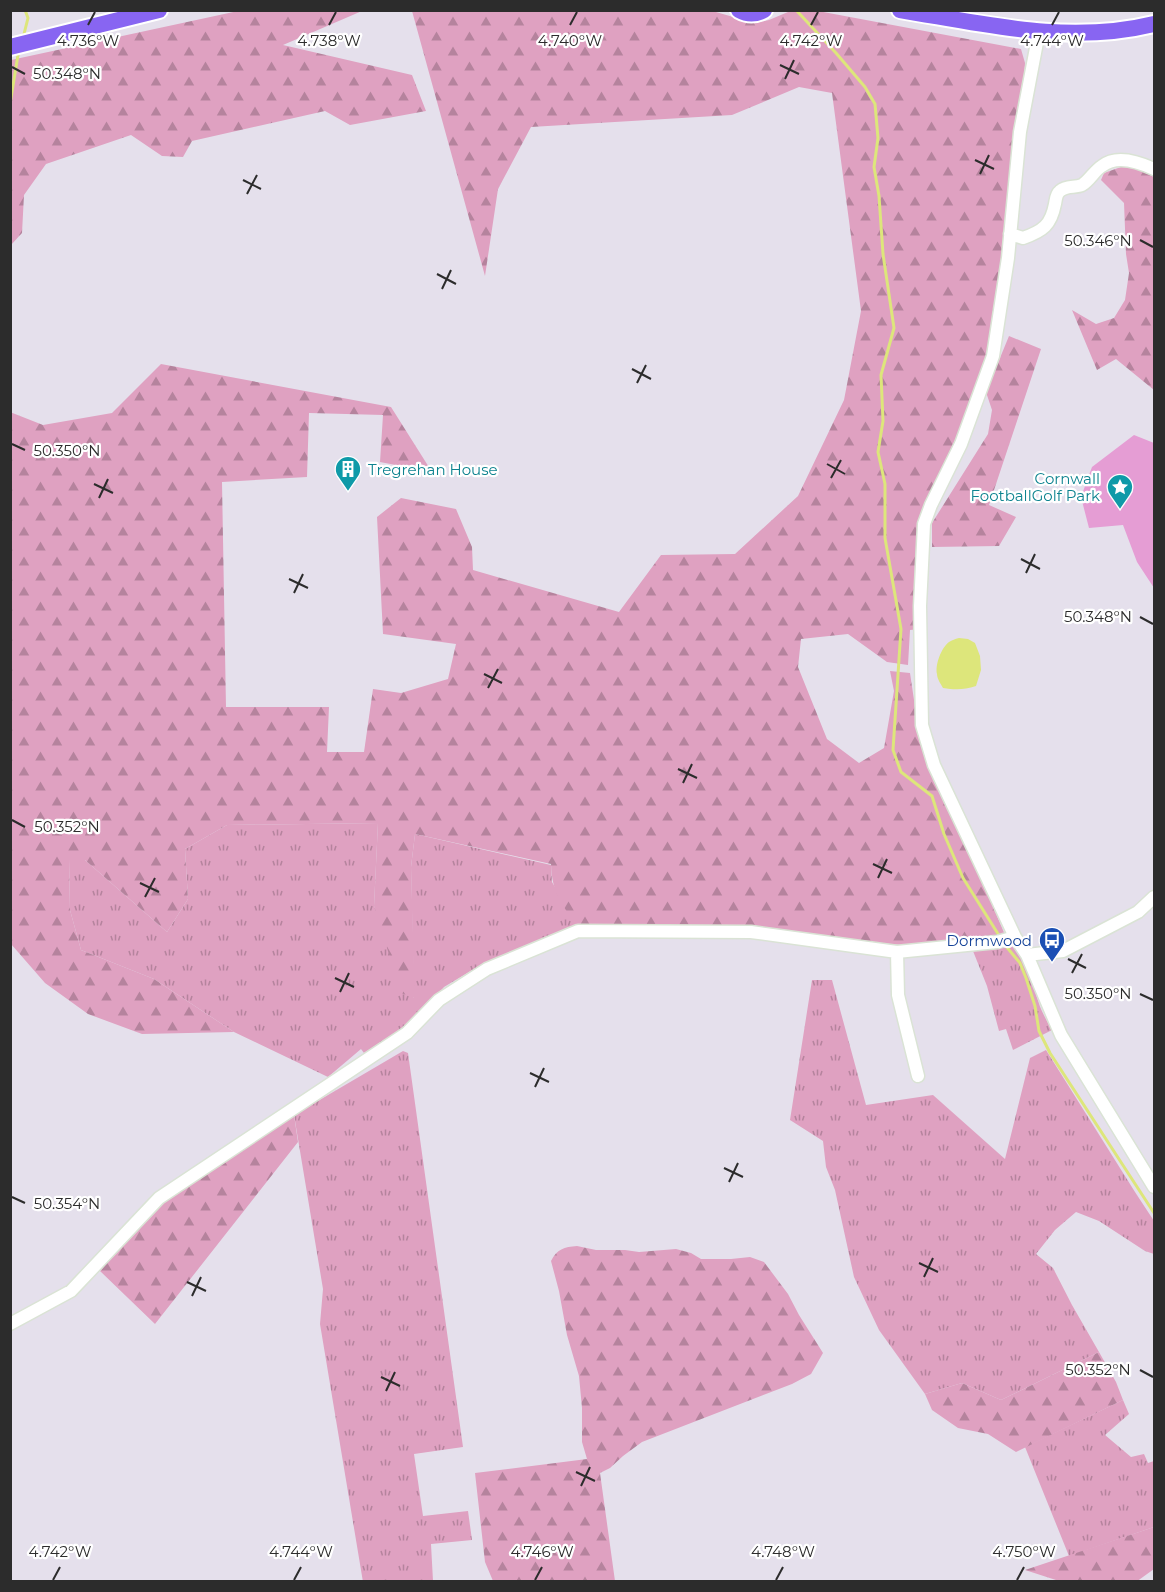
<svg xmlns="http://www.w3.org/2000/svg" width="1165" height="1592" font-family="Montserrat,sans-serif">
	<style>
		.grass { fill: url(#grass-tufts) }
		.forest { fill: url(#forest-firs) }
		.pitch { fill: #e59dd4 }
		.water { fill: #dde67b }
		.lines { fill: none; stroke-linecap: round; stroke-linejoin: round }
		.stream { stroke: #dde67b; stroke-width: 3 }
		.minor-casing { stroke: #dae3d5; stroke-width: 15 }
		.highway-casing { stroke: #fff; stroke-width: 20 }
		.minor { stroke: #fff; stroke-width: 12 }
		.highway { stroke: #8865f2; stroke-width: 16 }
		.ticks { fill: none; stroke: #2c2c2c; stroke-width: 2 }
		.labels { text-anchor: middle; dominant-baseline: central; stroke-width: 4.5; stroke-linejoin: round; paint-order: stroke }
		.culture-label { font-size: 15px; fill: #0d838f; stroke: #fff; text-anchor: start }
		.transit-label { font-size: 15px; fill: #164399; stroke: #fff; text-anchor: end }
		.ticks-label { font-size: 15px; text-anchor: middle; fill: #2c2c2c; stroke: #fff; stroke-width: 4.5; stroke-linejoin: round; paint-order: stroke }
	</style>
	<defs>
		<pattern id="grass-tufts" width="24" height="20" patternUnits="userSpaceOnUse" patternTransform="scale(1.5)"><rect width="24" height="20" fill="#dfa1c1"/><path d="M3 7l-1-3M5 7V3M7 7l1-3M15 17l-1-3M17 17v-4M19 17l1-3" fill="none" stroke="#b5839d"/></pattern>
		<pattern id="forest-firs" width="22" height="20" patternUnits="userSpaceOnUse" patternTransform="scale(1.5)"><rect width="22" height="20" fill="#dfa1c1"/><path d="M5 1l3.5 6h-7zM16 11l3.5 6h-7z" fill="#b5839d"/></pattern>
	</defs>
	<rect width="100%" height="100%" fill="#e5e0ec"/>
	<path class="grass" d="M378,823L374,906L414,998L411,867L415,834L551,865L552,882L578,927L485,963L469,972L444,987L413,1022L364,1053L361,1049L328,1077L234,1032L154,979L81,950L70,910L69,859L85,860L167,932L188,899L185,849L227,825Z
		M1011,945C1026,951 1035,994 1041,1009C1044,1016 1048,1023 1052,1030L1013,1050L1006,1029L999,1031L987,986L973,951L996,949Z
		M812,980H832L866,1105L933,1095L1005,1159L1030,1058L1046,1050L1135,1192L1154,1221V1254L1145,1251L1099,1221L1076,1212L1055,1230L1036,1254L1053,1268L1072,1305L1099,1352L1001,1400L962,1383L925,1394L879,1330L854,1277L835,1190L826,1167L823,1141L790,1120Z
		M403,1051L408,1053L463,1447L414,1454L423,1516L468,1511L472,1540L431,1544L433,1581L363,1582L320,1324L323,1289L294,1115Z
		M1123,1400L1129,1414L1105,1435L1131,1457L1144,1454L1148,1463L1154,1461V1527L1069,1556L1025,1447Z"/>
	<path class="forest" d="M709,10L754,23L769,20L788,12L818,11L1021,49L1025,63L1020,132L993,356L924,524L920,629L910,630L908,665L887,662L848,634L801,639L798,667L827,739L859,763L884,748L894,691L890,671L910,673L918,727L1005,935L902,945L751,932L578,927C562,904 552,894 551,864L415,834L411,867L415,998L401,993L374,906L378,823L227,825L185,849L188,899L167,932L85,860H69L70,910L81,950L154,979L234,1032L142,1034L88,1014L45,983L11,944L10,412L43,425L112,413L161,364L391,407L432,472L380,462L383,415L309,413L307,477L222,482L226,707H329L327,752H364L373,689L401,693L448,679L456,644L383,634L377,517L401,498L456,509L472,547L473,570L619,612L661,555L735,554L798,496L844,400L861,311L832,93L799,87L732,115L531,127L498,189L485,276L412,11Z
		M238,11H362L283,45L412,75L426,111L350,125L325,111L192,141L183,157L162,156L131,135L46,164L24,195L22,233L11,245V60Z
		M1121,167H1134L1154,177V390L1116,359L1097,370L1072,310L1096,324L1114,318L1125,300L1129,273L1126,254L1124,203L1101,180L1104,173Z
		M1009,336L1041,349L989,505L1016,517L999,546L932,547V523L988,434L992,410L986,392Z
		M294,1115L298,1142L155,1324L100,1271L161,1202Z
		M577,1246L596,1250H625L639,1252L676,1249L691,1253L701,1259H731L750,1257L764,1262L788,1294L799,1315L823,1353L811,1374L792,1384L642,1442L623,1456L610,1468L600,1473L615,1581H493L485,1562L475,1473L587,1459L582,1442V1408L579,1376L567,1335L559,1291L551,1261C557,1249 564,1247 577,1246Z
		M1099,1352L1116,1382L1123,1400L1016,1452L988,1434L958,1428L932,1410L925,1394L962,1383L1001,1400Z
		M1154,1527V1569L1136,1582L1059,1581L1025,1570Z"/>
	<path class="pitch" d="M1134,435L1154,443V588L1137,562L1123,525L1089,528L1081,497L1092,467Z"/>
	<path class="water" d="M959,638L968,639L975,643L980,656L981,670L976,686C964,690 955,690 943,688C941,684 937,679 937,674C935,665 941,648 949,642C952,640 955,639 959,638Z"/>
	<g class="lines">
		<path class="stream" d="M796,10L836,53L865,87L875,104L878,138L874,167L879,196L883,254L894,328L881,375L883,421L878,452L885,484V538L901,629L893,750L901,772L932,796L944,834L963,878L1000,937
			M24,34L28,18L25,10
			M10,104L18,55
			M1005,945L1020,963L1026,978L1035,1006L1039,1031L1050,1053L1154,1213"/>
		<g class="minor-casing">
			<path id="minor" d="M1039,32L1020,132L1008,258L993,356L961,444L931,505L924,524L920,606L922,725L934,765L1015,937L1027,955L1061,1035L1154,1187
				M1010,234L1023,238C1043,231 1051,225 1055,204C1056,199 1056,194 1060,191C1066,185 1075,188 1082,185C1090,180 1094,171 1102,166C1117,154 1139,162 1154,169
				M897,952L898,995L918,1076
				M1027,955L1063,951L1138,912L1154,897
				M10,1324L71,1291L159,1198L407,1033L439,1000L487,969L578,931L751,932L897,952L997,942L1015,937"/>
		</g>
		<g class="highway-casing">
			<path id="highway" d="M739,10C748,15 755,15 764,10
				M900,10C985,24 1068,45 1154,24
				M10,47L159,10"/>
		</g>
		<use href="#minor" class="minor"/>
		<use href="#highway" class="highway"/>
	</g>
	<path class="ticks" d="M88,25L95,12M329,25L336,12M570,25L577,12M811,25L818,12M1052,25L1059,12M780,65L799,74M12,67L25,74M785,79L794,60M975,160L994,169M980,174L989,155M243,180L261,189M247,194L257,175M1140,240L1153,247M437,274L456,284M442,289L451,270M632,369L651,379M637,383L646,365M12,444L25,450M827,464L845,474M831,478L841,460M94,484L113,493M99,498L108,479M1021,559L1040,569M1026,573L1035,554M289,579L308,588M294,593L303,574M1140,617L1153,624M484,674L502,683M488,688L498,669M678,769L697,778M683,783L692,764M12,820L25,827M873,864L892,873M878,878L887,859M140,883L159,892M145,897L155,878M1068,959L1086,968M1072,973L1082,954M335,978L354,987M340,992L349,973M1140,994L1153,1000M530,1073L549,1082M535,1087L544,1068M724,1168L743,1177M729,1182L738,1163M12,1197L25,1203M919,1263L938,1272M924,1277L933,1258M187,1282L206,1291M192,1296L201,1277M1140,1370L1153,1377M381,1377L400,1386M386,1391L395,1372M576,1472L595,1481M581,1486L590,1467M53,1580L60,1567M294,1580L301,1567M535,1580L542,1567M776,1580L783,1567M1017,1580L1024,1567"/>
	<defs>
		<g id="building-pin" transform="scale(1.35)"><path d="M0 17L-7.5 6A9.5 9.5 0 1 1 7.5 6Z" fill="#0f9aa8" stroke="#fff"/><path d="M-4-6H4V6H1V3H-1V6H-4ZM-2.5-4.3h1.7v1.8h-1.7ZM.8-4.3h1.7v1.8H.8ZM-2.5-1h1.7V.8h-1.7ZM.8-1h1.7V.8H.8Z" fill="#fff"/></g>
		<g id="sight-pin" transform="scale(1.35)"><path d="M0 17L-7.5 6A9.5 9.5 0 1 1 7.5 6Z" fill="#0f9aa8" stroke="#fff"/><path d="M0-6L1.8-2.2L6-1.7L2.9 1.2L3.7 5.4L0 3.3L-3.7 5.4L-2.9 1.2L-6-1.7L-1.8-2.2Z" fill="#fff"/></g>
		<g id="bus-pin" transform="scale(1.35)"><path d="M0 17L-7.5 6A9.5 9.5 0 1 1 7.5 6Z" fill="#1a4fb4" stroke="#fff"/><path d="M-5-6H5V4H4V6H2V4H-2V6H-4V4H-5ZM-3.5-4V0h7V-4ZM-3.5 1.2v1.5H-2V1.2ZM2 1.2v1.5H3.5V1.2Z" fill="#fff"/></g>
	</defs>
	<g fill-rule="evenodd">
		<use href="#building-pin" x="348" y="469"/>
		<use href="#sight-pin" x="1120" y="487"/>
		<use href="#bus-pin" x="1052" y="940"/>
	</g>
	<g class="labels">
		<g class="culture-label">
			<text x="368" y="469">Tregrehan House</text>
			<text x="1100" y="478" text-anchor="end">Cornwall<tspan x="1100" dy="17">FootballGolf Park</tspan></text>
		</g>
		<g class="transit-label">
			<text x="1032" y="940">Dormwood</text>
		</g>
	</g>
	<g class="ticks-label">
		<text x="88" y="46">4.736°W</text>
		<text x="329" y="46">4.738°W</text>
		<text x="570" y="46">4.740°W</text>
		<text x="811" y="46">4.742°W</text>
		<text x="1052" y="46">4.744°W</text>
		<text x="67" y="79">50.348°N</text>
		<text x="1098" y="246">50.346°N</text>
		<text x="67" y="456">50.350°N</text>
		<text x="1098" y="622">50.348°N</text>
		<text x="67" y="832">50.352°N</text>
		<text x="1098" y="999">50.350°N</text>
		<text x="67" y="1209">50.354°N</text>
		<text x="1098" y="1375">50.352°N</text>
		<text x="60" y="1557">4.742°W</text>
		<text x="301" y="1557">4.744°W</text>
		<text x="542" y="1557">4.746°W</text>
		<text x="783" y="1557">4.748°W</text>
		<text x="1024" y="1557">4.750°W</text>
	</g>
	<rect width="1165" height="1592" fill="none" stroke="#2c2c2c" stroke-width="24"/>
</svg>
